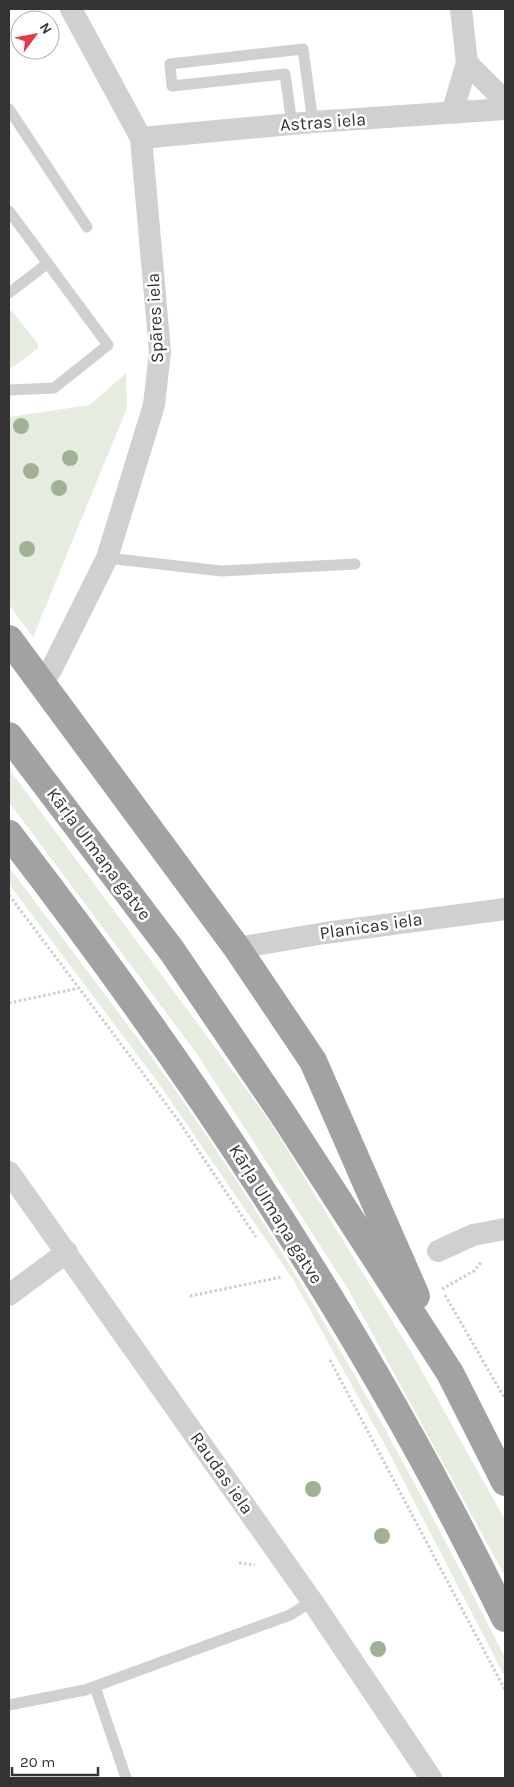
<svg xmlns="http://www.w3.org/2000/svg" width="514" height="1787" font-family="Karla,sans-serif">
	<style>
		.green { fill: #e6ecdf }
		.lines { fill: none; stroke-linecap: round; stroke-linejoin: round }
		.path { stroke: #cdcdcd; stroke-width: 3; stroke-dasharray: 2.5 2.5; stroke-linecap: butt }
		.service { stroke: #d0d0d0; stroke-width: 11 }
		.minor { stroke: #d0d0d0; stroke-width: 22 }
		.trunk { stroke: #a2a2a2; stroke-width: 28 }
		.tree { fill: #a2b095 }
		.labels { text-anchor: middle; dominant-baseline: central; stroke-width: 5; stroke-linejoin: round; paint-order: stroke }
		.street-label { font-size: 18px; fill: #333; stroke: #fff }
	</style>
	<rect width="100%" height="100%" fill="#fff"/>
	<path class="green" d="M9,311H12L38,344V348L15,366L10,368Z
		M126,373L127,408L33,637L9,605V417L90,405Z
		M9,769L269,1120L347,1247L410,1350L505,1520V1576L348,1289L197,1054L9,802Z
		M9,867C66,944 125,1019 180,1097C304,1275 408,1465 505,1658V1677L386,1447L294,1281L160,1085L9,884Z"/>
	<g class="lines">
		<path class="path" d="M9,895L178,1120L256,1237
			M9,1003L79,988
			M442,1289L474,1271L482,1261
			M445,1295L505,1399
			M190,1296L282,1277
			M330,1360L505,1690
			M239,1563L255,1565"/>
		<path class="service" d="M9,109L87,227
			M292,124L285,74L172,86L170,64L303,49L313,122
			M9,211L108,345L54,388L9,390
			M9,293L48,263
			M107,558L221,571L355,564
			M95,1687L126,1778
			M9,1705L85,1690L290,1615L312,1601"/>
		<path class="minor" d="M467,63L505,101
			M452,113L467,63L461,9
			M141,138L313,122L505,109
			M42,682L51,670L107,558L154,405L160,352L141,138L71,9
			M237,948L325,933L505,909
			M9,1172L312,1601L431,1778
			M438,1251L473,1235L505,1229
			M9,1295L67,1252"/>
		<path class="trunk" d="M9,639L237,948L313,1061L416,1296
			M9,736L172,951L282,1113L450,1373L505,1482
			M9,834C197,1078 371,1341 505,1618"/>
	</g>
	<g class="tree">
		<circle cx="21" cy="426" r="8"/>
		<circle cx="70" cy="458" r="8"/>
		<circle cx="31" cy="471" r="8"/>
		<circle cx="59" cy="488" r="8"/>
		<circle cx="27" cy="549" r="8"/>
		<circle cx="313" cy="1489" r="8"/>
		<circle cx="382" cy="1536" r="8"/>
		<circle cx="378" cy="1649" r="8"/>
	</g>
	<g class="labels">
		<g class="street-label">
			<text transform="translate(323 122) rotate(-4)">Astras iela</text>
			<text transform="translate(155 318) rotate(-93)">Spāres iela</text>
			<text transform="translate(99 854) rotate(53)">Kārļa Ulmaņa gatve</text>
			<text transform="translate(371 926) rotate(-8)">Planīcas iela</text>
			<text transform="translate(276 1214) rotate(58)">Kārļa Ulmaņa gatve</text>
			<text transform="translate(222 1473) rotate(55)">Raudas iela</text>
		</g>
	</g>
	<rect width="514" height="1787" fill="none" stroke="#333333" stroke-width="20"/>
	<g transform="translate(35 35) rotate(58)"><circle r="24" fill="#ffffff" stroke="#adadad"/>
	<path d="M0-4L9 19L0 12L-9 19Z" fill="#e63946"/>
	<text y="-8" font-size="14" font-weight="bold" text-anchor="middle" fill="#333333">N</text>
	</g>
	<path d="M12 1767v8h86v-8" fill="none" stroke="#333333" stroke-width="2.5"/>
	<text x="20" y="1767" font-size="15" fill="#333333" stroke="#ffffff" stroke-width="4" paint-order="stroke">20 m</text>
</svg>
